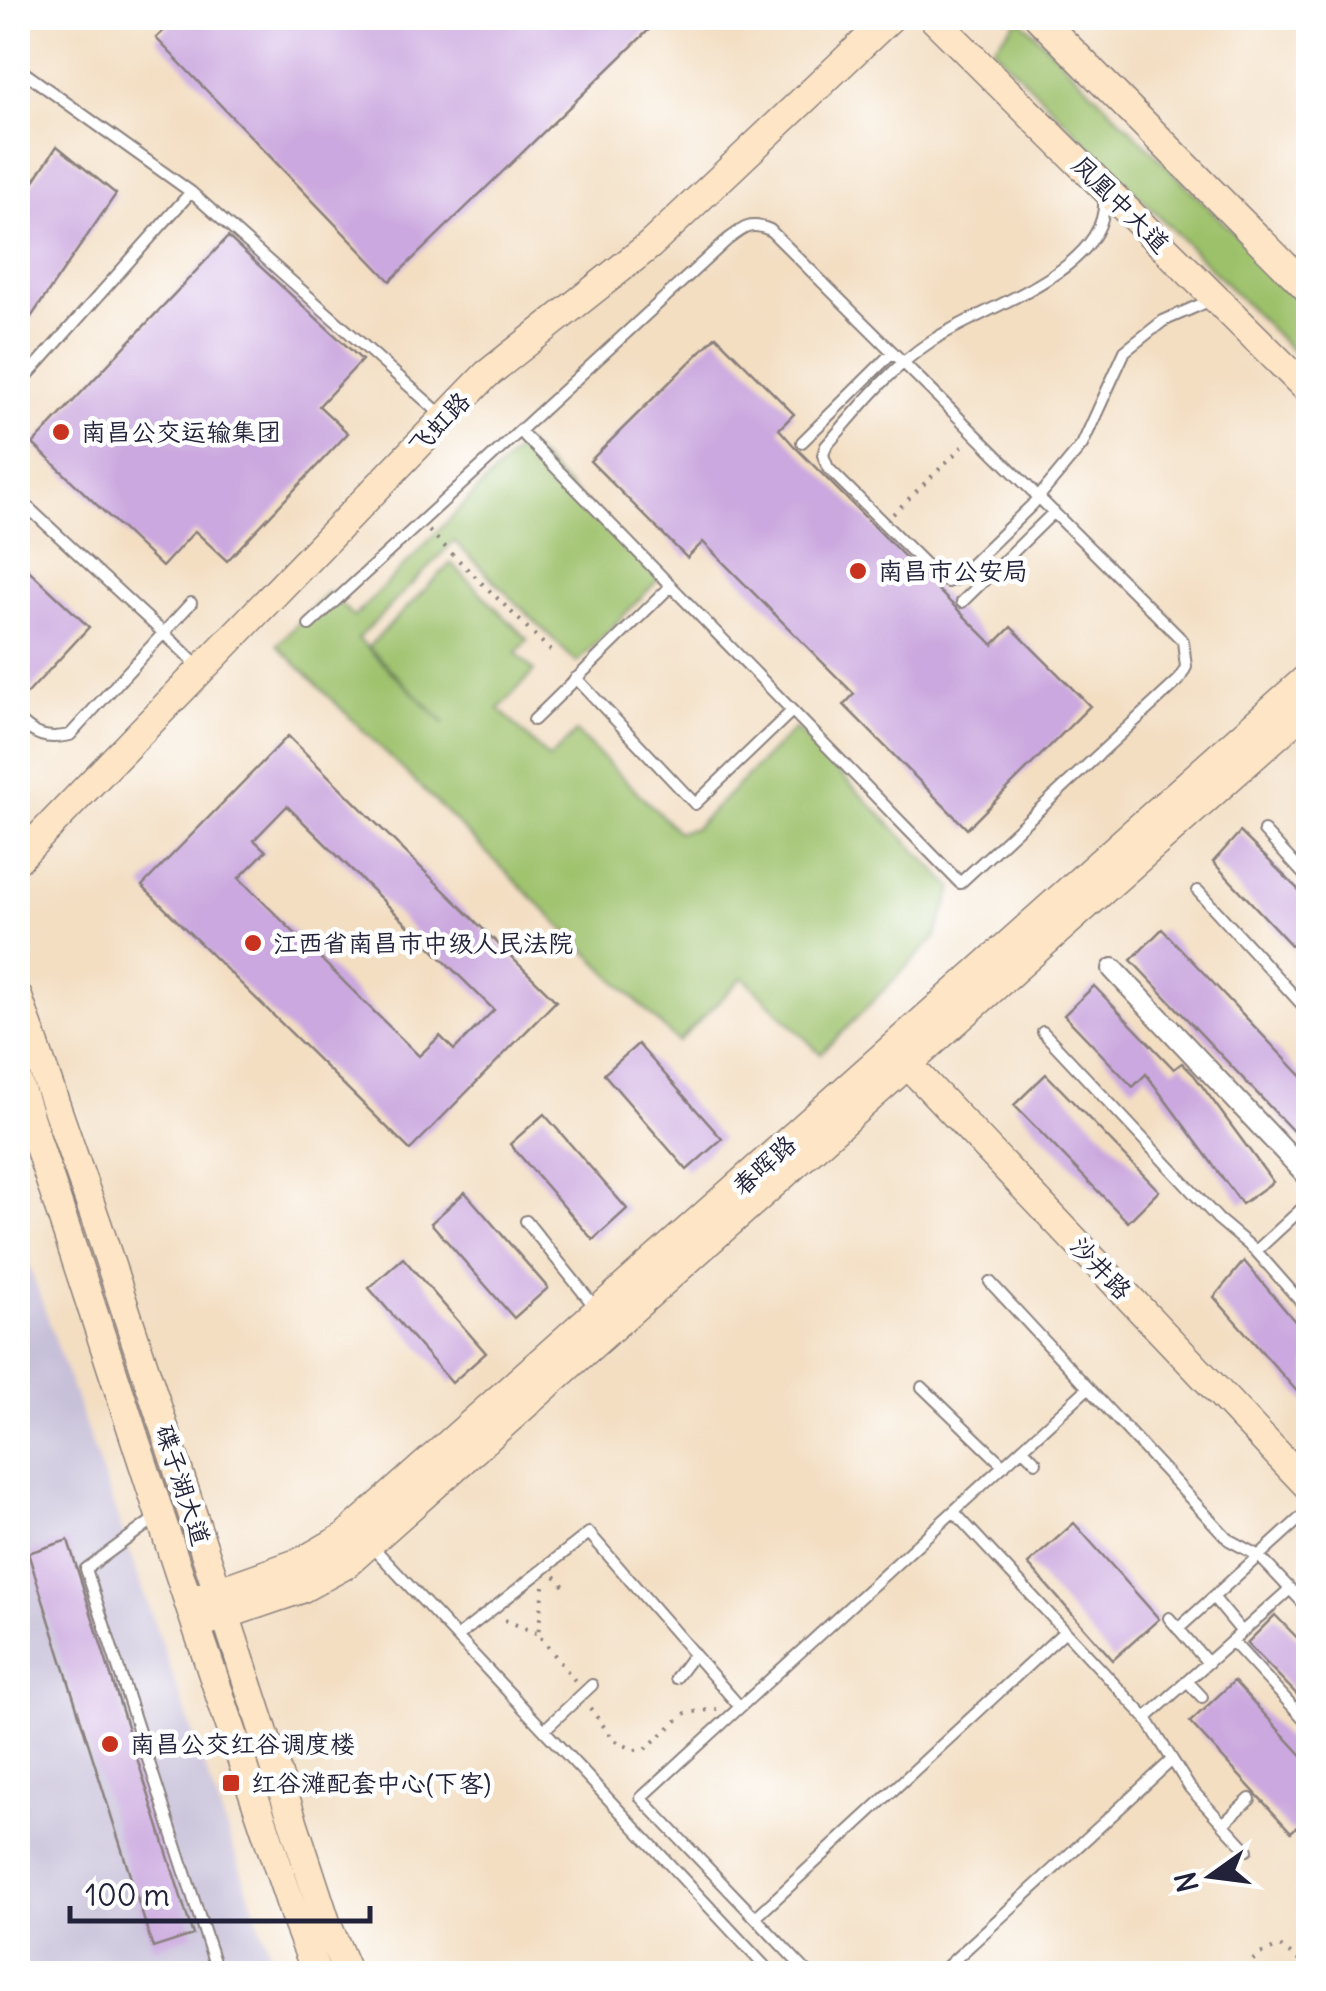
<svg xmlns="http://www.w3.org/2000/svg" width="1326" height="1991" font-family="Delius,'LXGW WenKai TC',sans-serif">
	<style>
		.industrial { fill: #c7c0d9 }
		.green { fill: #9dc16a; stroke: #607252; stroke-width: 2.5 }
		.building { fill: #cba8df; fill-rule: evenodd }
		.lines { fill: none; stroke-linecap: round; stroke-linejoin: round }
		.lane-casing { stroke: #8a807e; stroke-width: 14 }
		.street-casing { stroke: #8a807e; stroke-width: 24 }
		.secondary-casing { stroke: #8a807e; stroke-width: 31 }
		.path { stroke: #8a807e; stroke-width: 4; stroke-dasharray: 2.5 8; stroke-linecap: butt }
		.lane { stroke: #fff; stroke-width: 10 }
		.street { stroke: #fff; stroke-width: 20 }
		.secondary { stroke: #fde5c5; stroke-width: 28 }
		.poi-dot { fill: #c8321e; stroke: #fff; stroke-width: 4 }
		.labels { text-anchor: middle; dominant-baseline: central; stroke-width: 9; stroke-linejoin: round; paint-order: stroke }
		.street-label { font-size: 25px; fill: #22223b; stroke: #fff }
		.poi-label { font-size: 25px; fill: #22223b; stroke: #fff; text-anchor: start }
	</style>
	<rect width="100%" height="100%" fill="#fff"/>
	<filter id="ink" filterUnits="userSpaceOnUse"><feTurbulence type="fractalNoise" baseFrequency=".01" numOctaves="2"/><feDisplacementMap in="SourceGraphic" scale="20" xChannelSelector="R" yChannelSelector="G"/><feConvolveMatrix kernelMatrix="1 2 1 2 8 2 1 2 1" color-interpolation-filters="sRGB"/></filter>
	<filter id="wash" filterUnits="userSpaceOnUse"><feTurbulence type="fractalNoise" baseFrequency=".0048" numOctaves="4" result="noise"/><feDisplacementMap in="SourceGraphic" scale="40" xChannelSelector="R" yChannelSelector="G"/><feGaussianBlur stdDeviation="2.25" result="paint"/><feColorMatrix in="noise" values="0 0 0 0 0 0 0 0 0 0 0 0 0 0 0 0 0 1.4 0 .05"/><feComposite in="paint" operator="in"/></filter>
	<g filter="url(#wash)">
		<rect width="100%" height="100%" fill="#f3dec2"/>
		<path class="industrial" d="M18,1233L277,1973H18Z"/>
		<path class="green" d="M1019,18L1308,307V367L993,48Z
			M524,443L660,578L577,663L454,541L358,639L445,724L368,647L451,563L528,640L516,653L534,671L499,709L549,759L576,732L678,832L695,828L795,728L953,888L935,938L821,1054L743,977L678,1042L277,645L328,592L354,617Z"/>
		<g id="blocks">
			<path class="building" d="M177,18H661L390,281L156,38Z
				M57,146L116,194L18,336V205Z
				M228,237L362,360L319,406L348,433L227,561L195,531L162,567L33,444Z
				M716,336L794,414L779,429L795,447L993,645L1011,627L1090,706L967,829L844,705L854,694L703,542L687,558L590,461Z
				M18,560L89,627L27,694L18,685Z
				M288,736L556,1001L410,1150L142,886ZM287,806L494,1010L454,1050L440,1036L419,1056L239,878L266,851L254,840Z
				M1240,832L1308,899V963L1213,862Z
				M1162,929L1308,1083V1147L1131,960Z
				M1094,986L1174,1069L1182,1063L1194,1075L1273,1182L1242,1204L1146,1074L1133,1087L1064,1015Z
				M638,1044L722,1139L687,1170L604,1074Z
				M1046,1074L1159,1191L1128,1222L1014,1105Z
				M544,1114L627,1209L593,1240L510,1144Z
				M465,1192L548,1288L514,1318L431,1223Z
				M403,1258L486,1353L452,1383L369,1288Z
				M1244,1261L1308,1337V1404L1214,1297Z
				M1074,1523L1159,1619L1113,1660L1028,1564Z
				M68,1540L193,1935L153,1948L28,1553Z
				M1275,1615L1308,1649V1706L1247,1643Z
				M1234,1681L1308,1762V1817L1291,1832L1190,1722Z"/>
		</g>
	</g>
	<g filter="url(#ink)">
		<use href="#blocks" fill-opacity="0" stroke="#8a807e" stroke-width="2.5"/>
		<g class="lines">
			<g class="lane-casing">
				<path id="lane" d="M18,68L191,192L444,417
					M1104,197C1111,272 980,307 930,342C889,369 858,410 826,446L823,455L828,468L938,577L947,582L956,579L1032,505L1082,445L1125,351L1163,321L1209,301
					M18,386L191,192
					M802,442L893,352
					M18,498L200,667
					M962,602L1054,512
					M309,625L726,241C743,228 750,221 770,230L1183,641L1186,667L1179,680L960,883L520,431
					M576,678L695,804L792,711
					M18,719C35,736 46,740 70,735L191,603
					M534,720L671,586
					M1264,831L1308,879
					M1198,891L1308,1011
					M1043,1032L1218,1219L1256,1251L1308,1310
					M526,1221L595,1307
					M1256,1251L1308,1203
					M990,1282L1229,1540L1259,1556L1308,1608
					M922,1387L1004,1466
					M1023,1449L1036,1462
					M954,1512L1146,1718L1190,1788L1247,1850
					M157,1517L86,1569L218,1974
					M370,1544L772,1974
					M1213,1597L1242,1632
					M1169,1618L1208,1663
					M1178,1629L1308,1511
					M457,1637L589,1533L740,1707
					M1232,1641L1308,1723
					M676,1678L694,1654
					M1187,1681L1202,1697
					M1146,1718L1290,1589
					M544,1730L592,1685
					M1223,1824L1250,1799
					M756,1917L1065,1631
					M809,1974L641,1798L1088,1388
					M939,1974L1172,1760"/>
			</g>
			<g class="street-casing">
				<path id="street" d="M1113,969L1308,1176"/>
			</g>
			<g class="secondary-casing">
				<path id="secondary" d="M933,18L1308,390
					M1039,18L1308,289
					M18,859L486,375L650,245L890,18
					M18,997L97,1223L326,1922L348,1974
					M895,1051L1308,1486
					M18,1083L196,1625L295,1917L317,1974
					M188,1602L303,1561L343,1538L1308,677
					M196,1625L301,1589L345,1565L1308,708"/>
			</g>
			<path class="path" d="M893,514L965,444
				M429,531L554,654
				M555,1576L568,1591
				M544,1586L538,1634L576,1682
				M505,1620L538,1634
				M590,1708L614,1740L634,1750L645,1749L686,1713L717,1709
				M1237,1974L1260,1954L1280,1946L1308,1967"/>
			<use href="#lane" class="lane"/>
			<use href="#street" class="street"/>
			<use href="#secondary" class="secondary"/>
		</g>
	</g>
	<g class="poi-dot">
		<circle cx="61" cy="432" r="10"/>
		<circle cx="858" cy="571" r="10"/>
		<circle cx="253" cy="943" r="10"/>
		<circle cx="110" cy="1744" r="10"/>
		<rect x="221" y="1773" width="20" height="20" rx="5"/>
	</g>
	<g class="labels">
		<g class="street-label">
			<text transform="translate(1121 204) rotate(45)">凤凰中大道</text>
			<text transform="translate(439 423) rotate(-46)">飞虹路</text>
			<text transform="translate(764 1165) rotate(-42)">春晖路</text>
			<text transform="translate(1101 1268) rotate(46)">沙井路</text>
			<text transform="translate(183 1485) rotate(72)">碟子湖大道</text>
		</g>
		<g class="poi-label">
			<text x="81" y="432">南昌公交运输集团</text>
			<text x="878" y="571">南昌市公安局</text>
			<text x="273" y="943">江西省南昌市中级人民法院</text>
			<text x="130" y="1744">南昌公交红谷调度楼</text>
			<text x="251" y="1783">红谷滩配套中心(下客)</text>
		</g>
	</g>
	<rect width="1326" height="1991" fill="none" stroke="#fff" stroke-width="60"/>
	<g transform="translate(1211 1876) rotate(256)" stroke="#ffffff" stroke-width="8" paint-order="stroke">
	<path d="M0-8L18 38L0 25L-18 38Z" fill="#22223b"/>
	<text y="-15" font-size="28" font-weight="bold" text-anchor="middle" fill="#22223b">N</text>
	</g>
	<path d="M70 1906v15h300v-15" fill="none" stroke="#22223b" stroke-width="5"/>
	<text x="85" y="1906" font-size="30" fill="#22223b" stroke="#ffffff" stroke-width="8" paint-order="stroke">100 m</text>
</svg>
